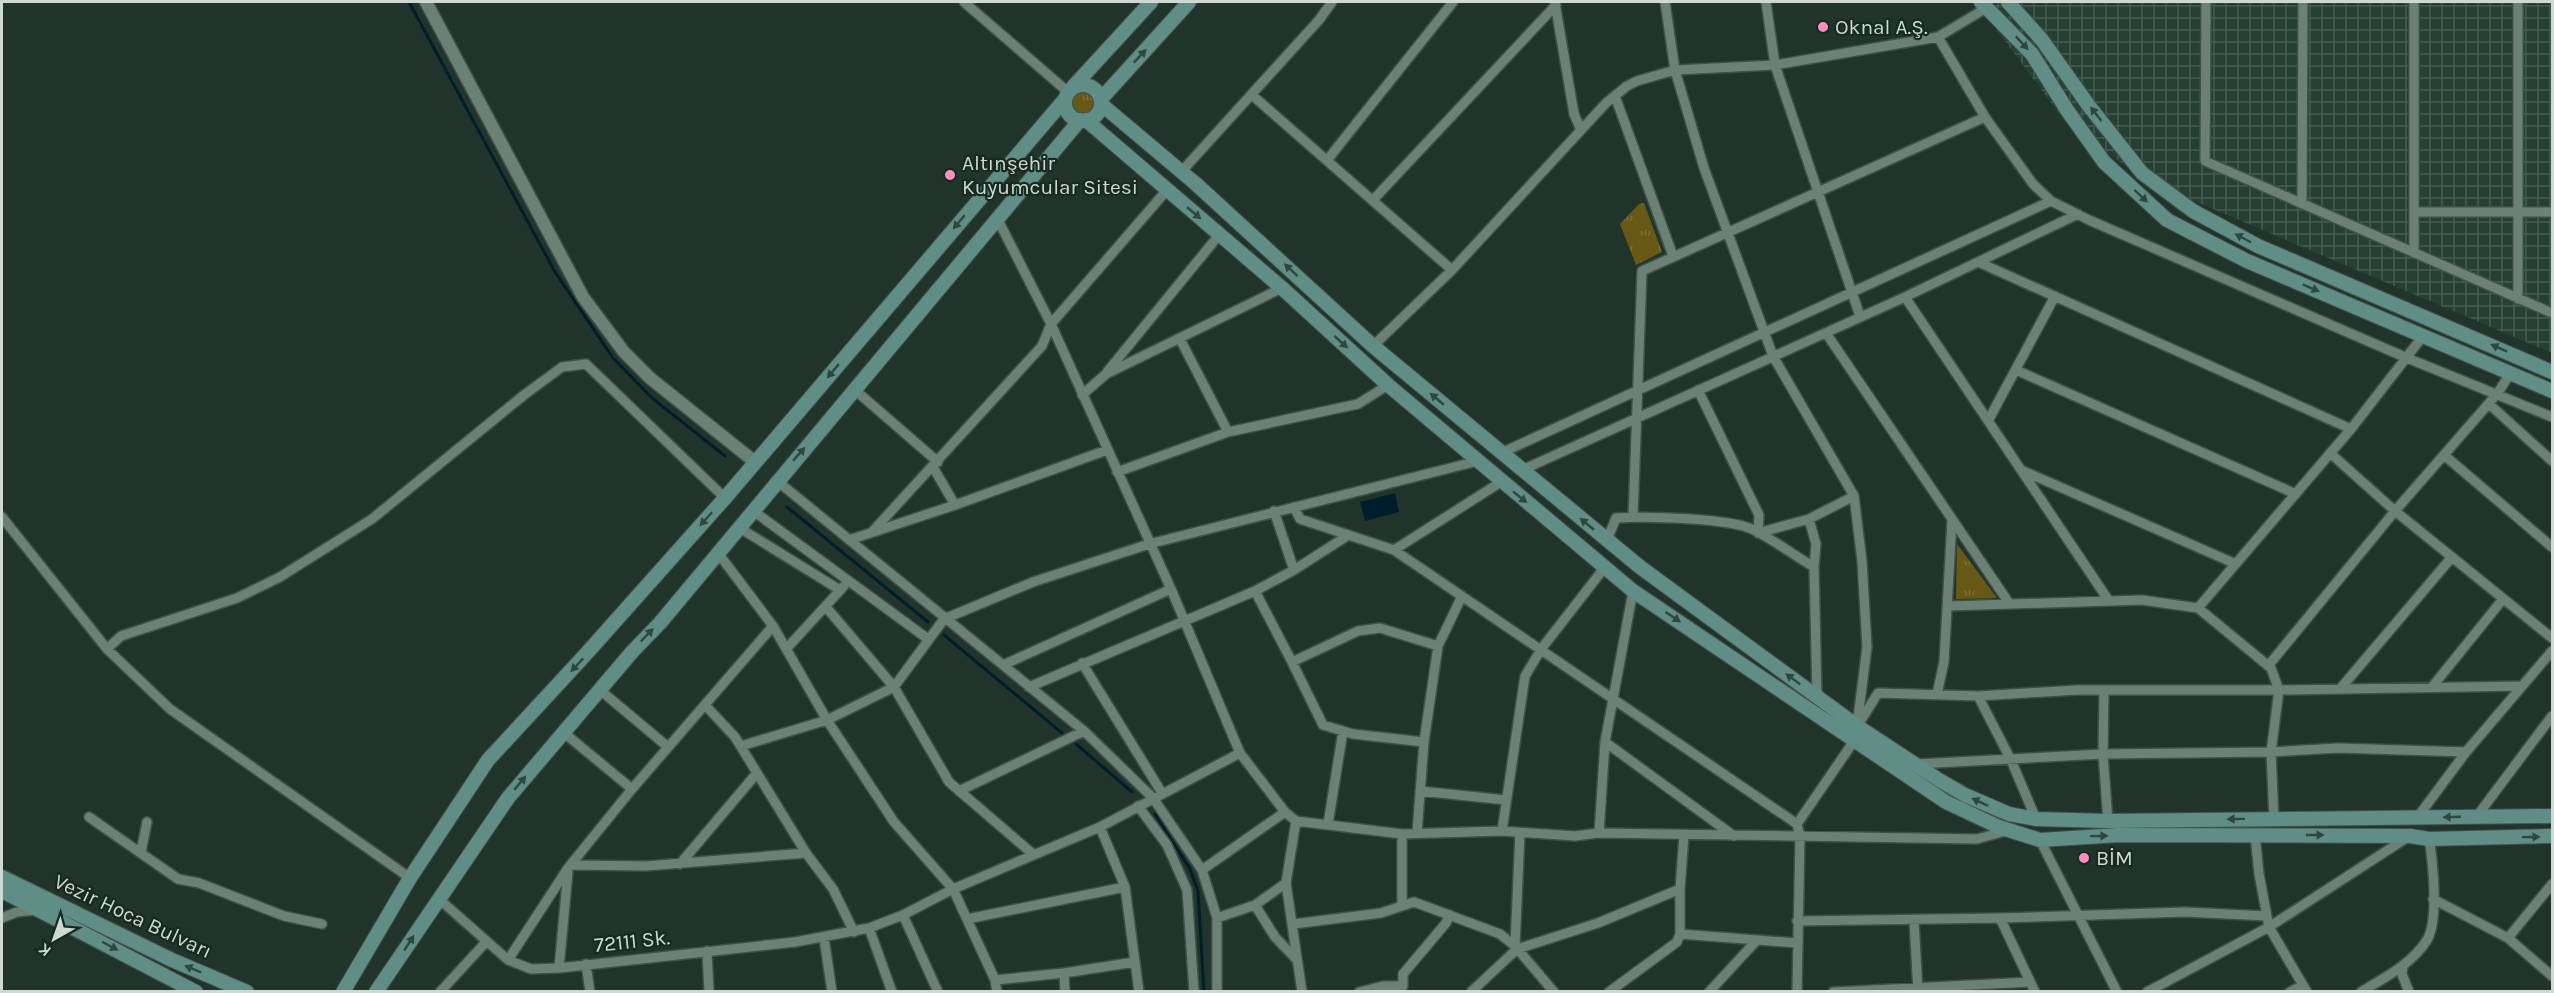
<svg xmlns="http://www.w3.org/2000/svg" width="2554" height="993" font-family="Karla,sans-serif">
	<style>
		.industrial { fill: url(#industrial-grid) }
		.grass { fill: url(#grass-tufts) }
		.water { fill: #001d2b }
		.lines { fill: none; stroke-linecap: round; stroke-linejoin: round }
		.stream { stroke: #001d2b; stroke-width: 3 }
		.minor-casing { stroke: #405049; stroke-width: 12 }
		.tertiary-casing { stroke: #405049; stroke-width: 15 }
		.secondary-casing { stroke: #405049; stroke-width: 16 }
		.minor { stroke: #6c8176; stroke-width: 9 }
		.tertiary { stroke: #6c8176; stroke-width: 12 }
		.secondary { stroke: #608d86; stroke-width: 14 }
		.oneway { fill: #2d483f }
		.poi-dot { fill: #fd8ebf; stroke: #172a21; stroke-width: 2 }
		.labels { text-anchor: middle; dominant-baseline: central; stroke-width: 4.5; stroke-linejoin: round; paint-order: stroke }
		.poi-label { font-size: 21px; fill: #ced9d3; stroke: #172a21; text-anchor: start }
		.street-label { font-size: 21px; fill: #ced9d3; stroke: #172a21 }
	</style>
	<defs>
		<pattern id="industrial-grid" width="8" height="8" patternUnits="userSpaceOnUse" patternTransform="scale(1.5)"><rect width="8" height="8" fill="#253f33"/><path d="M0 4h8M4 0v8" fill="none" stroke="#435a50"/></pattern>
		<pattern id="grass-tufts" width="24" height="20" patternUnits="userSpaceOnUse" patternTransform="scale(1.5)"><rect width="24" height="20" fill="#685816"/><path d="M3 7l-1-3M5 7V3M7 7l1-3M15 17l-1-3M17 17v-4M19 17l1-3" fill="none" stroke="#7c6f37"/></pattern>
	</defs>
	<rect width="100%" height="100%" fill="#21342b"/>
	<path class="industrial" d="M1976,2H2552V353L2180,195L2124,165L2067,124Z"/>
	<path class="grass" d="M1069 102a13 13 0 1 1 26 0a13 13 0 1 1-26 0Z
		M1644,203L1662,252L1636,265L1620,224L1639,204Z
		M1957,544L1997,598L1956,599Z"/>
	<path class="water" d="M1395,493L1399,512L1365,521L1360,502Z"/>
	<g class="lines">
		<path class="stream" d="M409,2L555,272L613,358L652,398L725,456
			M787,507L928,622
			M944,635L1062,733
			M1076,744L1132,792
			M1155,814L1190,869L1198,891L1204,992"/>
		<g class="minor-casing">
			<path id="minor" d="M964,2L1068,92
				M1665,2L1675,70L1704,168L1773,356L1854,496L1862,561L1867,647L1857,726
				M1766,2L1775,65L1860,316
				M2206,2L2205,161L2552,313
				M2518,2V299
				M1555,3L1574,114L1581,130
				M1938,37L1985,117L2033,184L2051,201L2089,220L2407,358L2552,417
				M1252,95L1452,270
				M1615,96L1673,256
				M1328,159L1453,2
				M1182,171L1319,20L1332,2
				M1373,200L1556,5
				M2302,204L2303,2
				M2414,212H2552
				M998,220L1051,324L1171,589L1240,753L1285,812L1296,821L1402,834L1502,831L1575,836L1599,833L1977,839L2009,830
				M2414,253V2
				M1978,262L2351,429
				M1905,297L2109,601
				M1826,333L2009,603
				M1180,339L1228,432
				M1373,346L1452,270L1606,103L1627,86L1637,81L1675,70L1775,65L1938,37L1988,7
				M2016,370L2296,494
				M1107,372L1219,235
				M855,390L938,462
				M1698,390L1759,515L1758,533L1809,519L1854,496
				M1082,395L1106,374L1282,288
				M2489,404L2552,461
				M1988,421L2055,296
				M1501,453L2051,201
				M2330,453L2395,511L2552,638
				M2444,455L2552,547
				M933,467L955,505
				M1522,470L1905,297L2078,214
				M2021,470L2236,564
				M1117,472L1228,432L1358,404L1388,385
				M776,480L1084,731L1153,798L1202,870L1217,918V992
				M1294,507L1300,519L1394,550L1797,824
				M752,510L928,639
				M1274,511L1294,570
				M2,517L107,649L170,709L410,878
				M1633,517L1642,271L1985,117
				M1809,519L1816,544L1814,567L1817,696
				M738,527L840,590
				M872,532L1042,346L1051,324L1167,190
				M849,540L955,505L1107,450
				M1607,540L1616,518C1645,516 1731,518 1754,530C1775,541 1794,555 1814,567
				M1394,550L1501,482
				M718,553L773,626L827,720L894,822L953,889L995,980L997,992
				M1255,591L1292,662L1358,631L1380,628L1438,646
				M1949,606L2142,600L2198,608L2271,668L2279,690L2271,752L2274,819
				M826,607L894,687L949,782L1034,855
				M2198,608L2351,429L2423,336
				M787,648L844,586
				M107,649L121,636L237,598L280,577L372,519L524,395L562,367L586,364L725,498
				M1292,662L1323,725L1353,734L1424,742
				M1082,663L1162,793
				M1003,665L1171,589
				M2268,666L2395,511L2497,394L2510,374
				M1029,687L1255,591L1294,570L1347,536
				M2432,687L2503,599
				M2340,689L2452,557
				M600,690L668,747
				M2104,690L2103,754L2108,821
				M1937,694L1944,662L1952,520
				M1978,696L2011,760L2036,819
				M705,705L735,737L806,853L833,889L854,932
				M1860,722L1878,693L1978,696L2077,690H2279L2522,686
				M563,732L632,789
				M1605,742L1734,836
				M741,746L827,720L894,687L944,619L1033,582L1149,544L1478,461
				M1917,764L2103,754L2271,752L2338,748L2466,752
				M959,791L1084,731
				M1420,791L1506,800
				M1138,806L1167,845L1187,890L1194,992
				M2477,816L2552,716
				M89,817L178,879L199,883L284,916L322,924
				M2417,818L2466,752L2552,651
				M1296,821L1286,883L1302,992
				M1328,824L1343,731
				M1100,827L1125,887L1139,992
				M1502,831L1525,676L1542,648L1605,567
				M1417,833L1424,742L1438,646L1462,596
				M1599,833L1605,742L1633,591
				M1402,834V906
				M2255,835L2259,874L2269,927L2307,992
				M2040,840L2117,992
				M141,852L147,822
				M680,864L757,773
				M571,865L646,866L806,853
				M1202,870L1285,812
				M439,899L508,960L531,969L559,968L795,942L869,928L903,915L953,889L1100,827L1240,753
				M2433,899L2508,938L2552,976
				M1255,905L1286,883
				M903,915L938,992
				M2,918L17,912L37,910
				M1217,918L1255,905L1275,937L1297,960
				M2000,918L2035,992
				M967,919L1125,887
				M1914,920L1918,992
				M1797,921L2000,918L2185,912L2267,916
				M1293,924L1381,913L1414,902L1500,934L1515,946L1554,992
				M869,928L892,992
				M1680,934L1797,943
				M824,938L832,992
				M2508,938L2552,884
				M1515,946L1520,833
				M707,951L709,992
				M508,960L568,868L632,789L773,626
				M586,964L590,992
				M2403,965L2402,974L2409,992
				M559,968L568,872
				M995,980L1064,973
				M440,992L486,942
				M1065,992L1064,973L1135,962
				M1359,992L1383,986H1403V974L1446,923L1450,915
				M1471,992L1517,949L1598,923L1680,889
				M1609,992L1677,942L1680,934V889L1684,835
				M1709,992L1757,940
				M1797,992L1800,836L1797,824L1854,741
				M1833,992L2030,982
				M2147,992L2269,927L2408,837
				M2290,992L2303,985
				M2361,992C2384,978 2412,964 2427,940C2439,920 2433,862 2429,839"/>
		</g>
		<g class="tertiary-casing">
			<path id="tertiary" d="M426,2L583,297L624,352L650,378L755,462"/>
		</g>
		<g class="secondary-casing">
			<path id="secondary" d="M1981,2L2032,54L2067,110L2104,162L2167,220L2247,261L2552,391
				M2008,2L2042,40L2089,106L2142,173L2193,211L2258,246L2552,372
				M1065 103a18 18 0 1 1 36 0a18 18 0 1 1-36 0Z
				M1072,88L1151,2
				M1101,99L1189,2
				M1101,104L1196,184L1373,346L1640,567L1857,726L1939,780L1965,795L2009,814L2036,819L2108,821L2552,816
				M1086,120L1282,288L1388,385L1633,591L1946,802L1999,827L2040,840L2119,835L2410,836L2429,839L2552,836
				M2,877L172,960L247,992
				M2,891L196,992
				M343,992L410,878L488,760L586,654L725,498L1066,98
				M376,992L508,798L632,652L660,623L1080,120"/>
		</g>
		<use href="#minor" class="minor"/>
		<use href="#tertiary" class="tertiary"/>
		<use href="#secondary" class="secondary"/>
	</g>
	<defs><path id="oneway-solid" d="M-6-.8H1V-3.2L6.5 0L1 3.2V.8H-6Z" transform="scale(1.5)"/></defs>
	<g class="oneway">
		<use href="#oneway-solid" transform="translate(2022 43) rotate(47)"/>
		<use href="#oneway-solid" transform="translate(1140 56) rotate(-47)"/>
		<use href="#oneway-solid" transform="translate(2096 114) rotate(-128)"/>
		<use href="#oneway-solid" transform="translate(2141 196) rotate(43)"/>
		<use href="#oneway-solid" transform="translate(1194 213) rotate(40)"/>
		<use href="#oneway-solid" transform="translate(959 222) rotate(130)"/>
		<use href="#oneway-solid" transform="translate(2243 238) rotate(-152)"/>
		<use href="#oneway-solid" transform="translate(1291 270) rotate(-137)"/>
		<use href="#oneway-solid" transform="translate(2311 288) rotate(23)"/>
		<use href="#oneway-solid" transform="translate(1341 342) rotate(42)"/>
		<use href="#oneway-solid" transform="translate(2499 348) rotate(-156)"/>
		<use href="#oneway-solid" transform="translate(833 371) rotate(130)"/>
		<use href="#oneway-solid" transform="translate(1437 399) rotate(-140)"/>
		<use href="#oneway-solid" transform="translate(799 454) rotate(-49)"/>
		<use href="#oneway-solid" transform="translate(1520 497) rotate(39)"/>
		<use href="#oneway-solid" transform="translate(706 519) rotate(132)"/>
		<use href="#oneway-solid" transform="translate(1587 524) rotate(-140)"/>
		<use href="#oneway-solid" transform="translate(1673 617) rotate(34)"/>
		<use href="#oneway-solid" transform="translate(647 635) rotate(-46)"/>
		<use href="#oneway-solid" transform="translate(577 665) rotate(133)"/>
		<use href="#oneway-solid" transform="translate(1793 679) rotate(-143)"/>
		<use href="#oneway-solid" transform="translate(520 783) rotate(-50)"/>
		<use href="#oneway-solid" transform="translate(1980 802) rotate(-155)"/>
		<use href="#oneway-solid" transform="translate(2452 817) rotate(178)"/>
		<use href="#oneway-solid" transform="translate(2236 819) rotate(179)"/>
		<use href="#oneway-solid" transform="translate(2315 835)"/>
		<use href="#oneway-solid" transform="translate(2099 836) rotate(-1)"/>
		<use href="#oneway-solid" transform="translate(2531 837) rotate(-1)"/>
		<use href="#oneway-solid" transform="translate(409 943) rotate(-57)"/>
		<use href="#oneway-solid" transform="translate(110 946) rotate(28)"/>
		<use href="#oneway-solid" transform="translate(193 969) rotate(-157)"/>
	</g>
	<g class="poi-dot">
		<circle cx="1823" cy="27" r="6"/>
		<circle cx="950" cy="175" r="6"/>
		<circle cx="2084" cy="858" r="6"/>
	</g>
	<g class="labels">
		<g class="poi-label">
			<text x="1835" y="27">Oknal A.Ş.</text>
			<text x="962" y="163">Altınşehir<tspan x="962" dy="24">Kuyumcular Sitesi</tspan></text>
			<text x="2096" y="858">BİM</text>
		</g>
		<g class="street-label">
			<text transform="translate(133 916) rotate(25)">Vezir Hoca Bulvarı</text>
			<text transform="translate(632 941) rotate(-6)">72111 Sk.</text>
		</g>
	</g>
	<rect width="2554" height="993" fill="none" stroke="#ced9d3" stroke-width="6"/>
	<g transform="translate(54 939) rotate(220)" stroke="#172a21" stroke-width="4.5" paint-order="stroke">
	<path d="M0-4.5L10 22L0 15L-10 22Z" fill="#ced9d3"/>
	<text y="-9" font-size="16" font-weight="bold" text-anchor="middle" fill="#ced9d3">K</text>
	</g>
</svg>
